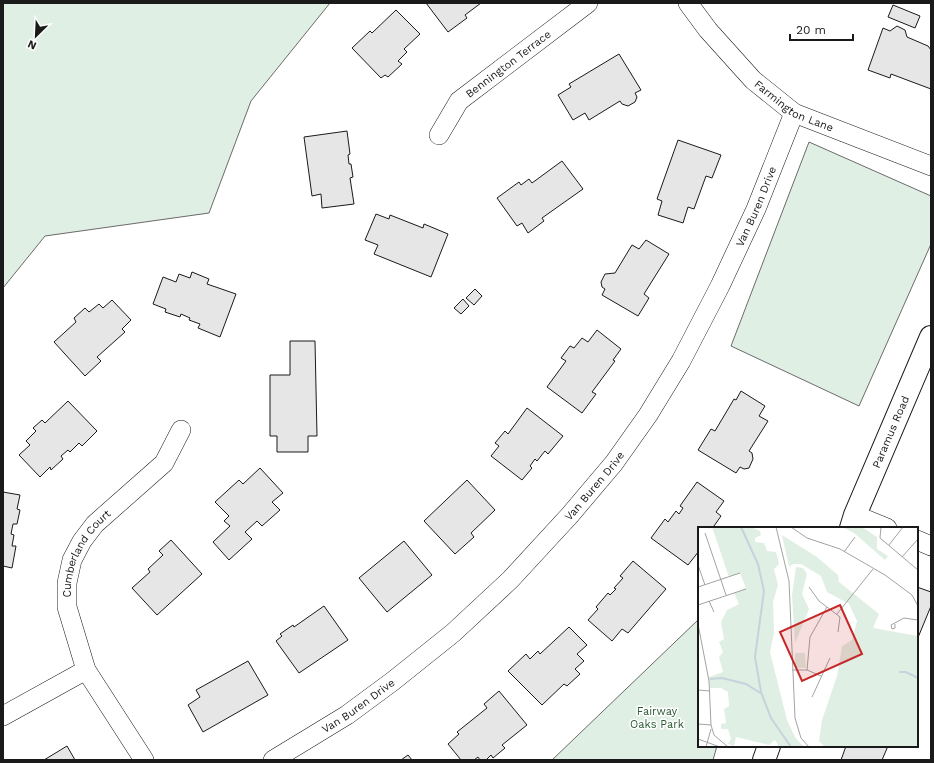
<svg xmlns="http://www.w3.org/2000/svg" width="934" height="763" font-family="'Work Sans',sans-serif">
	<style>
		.green { fill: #e0efe3; stroke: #6a6a6a }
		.building { fill: #e6e6e6; stroke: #1a1a1a }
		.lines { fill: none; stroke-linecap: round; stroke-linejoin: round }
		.street-casing { stroke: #1a1a1a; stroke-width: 20 }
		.secondary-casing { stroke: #1a1a1a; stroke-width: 24 }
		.street { stroke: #fff; stroke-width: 19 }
		.secondary { stroke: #fff; stroke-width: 22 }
		.labels { text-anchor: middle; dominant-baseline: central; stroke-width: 3; stroke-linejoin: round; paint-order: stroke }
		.street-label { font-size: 11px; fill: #1a1a1a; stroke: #fff }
		.park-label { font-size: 11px; fill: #2b5a34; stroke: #fff }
		.inset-river { fill: none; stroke: #c6d2dc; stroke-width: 2 }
		.inset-road { fill: none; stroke: #a3a3a3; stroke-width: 1 }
		.view { fill: #c62828; fill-opacity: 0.15; stroke: #c62828; stroke-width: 2 }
		.inset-edge { fill: none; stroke: #1a1a1a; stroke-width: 2 }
	</style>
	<rect width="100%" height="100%" fill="#fff"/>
	<path class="green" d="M3,3H330L251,101L209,213L45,236L3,288Z
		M809,142L931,196V244L859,406L731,346Z
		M699,619V746H717L713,760H552Z"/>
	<path class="building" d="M426,3H481L465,15L467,18L448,32Z
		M893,5L920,16L915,28L888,17Z
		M396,10L420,34L404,49L407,52L398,61L402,64L388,77L385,75L381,78L352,48L370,31L372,33Z
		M897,26L905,30L907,37L928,46L931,50V89L891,74L890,78L868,70L883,28L890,31Z
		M619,54L641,90L635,93L637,97L635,102L628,106L622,104L620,101L589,120L585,113L573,120L558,95L571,87L569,84Z
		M347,131L350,154L348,155L349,164H351L353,177L350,178L354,204L322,208L321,194L312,196L304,137Z
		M678,140L721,155L712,178L706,176L694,209L688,207L683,223L658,215L662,201L657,199Z
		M562,161L583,189L542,218L544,221L528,233L522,223L517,226L497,198L519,182L521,185L529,179L532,183Z
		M376,214L389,219L390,215L423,228L424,224L448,234L431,277L374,254L378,245L365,240Z
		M646,240L669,254L644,294L649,298L638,316L602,295L605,289L602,287L601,282L605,274L615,273L632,245L639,249Z
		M192,272L209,279L207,284L236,294L220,337L198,328L200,324L189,320L190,318L181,314L180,317L165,312L166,309L153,304L163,277L176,282L179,274L190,278Z
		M475,289L482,296L474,305L466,298Z
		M463,299L469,306L461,314L454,308Z
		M112,300L131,320L122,329L125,332L97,357L101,361L85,376L54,342L76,322L74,318L85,308L89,312L99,304L103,308Z
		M597,330L621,349L613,360L615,361L592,392L596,394L582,413L547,387L566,361L561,358L570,346L574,348L582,338L588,342Z
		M290,341H315L317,436H308V452H277V436H270V375H290Z
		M741,391L765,406L759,416L768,421L749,451L752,453L753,459L749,468L744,469L740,467L736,473L698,450L711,429L715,431L734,399L736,400Z
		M68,401L97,431L82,446L79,443L70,452L68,450L61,456L63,459L51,470L50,467L40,477L19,455L30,445L26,441L36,431L33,428L42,420L45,423Z
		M527,408L563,436L548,454L545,451L537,461L535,459L530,466L532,468L522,480L491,456L499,446L495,443L505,431L508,434Z
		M260,468L283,493L272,502L280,510L262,526L257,521L245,532L252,539L229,560L213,542L230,526L224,521L229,516L215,502L239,480L243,484Z
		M467,480L495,510L471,533L474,537L455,554L424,521Z
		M697,482L724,501L716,512L721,516L714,526L716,528H699V551L688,565L651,538L665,519L668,522L676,511L679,514L683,508L680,506Z
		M3,492L20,495L17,509L20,510L17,524H13L11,534L14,535L12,546H16L12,568L3,566Z
		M171,540L202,574L157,615L132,588L150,572L148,569L163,555L159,551Z
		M404,541L432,575L387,612L359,578Z
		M633,561L666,589L628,633L622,629L612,641L588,620L598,609L596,607L608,593L610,595L616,589L614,588L623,578L620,576Z
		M917,587L931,592V606L917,640Z
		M324,606L348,640L299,673L276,641L282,636L280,634L293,625L294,627Z
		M569,627L587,645L577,654L584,661L575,669L580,674L567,686L564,684L542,705L508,671L526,654L530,659L538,651L540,654Z
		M248,661L268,695L203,732L188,705L200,697L196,690Z
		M499,691L527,725L502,745L505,748L493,758L491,755L486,760H480L478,757L474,760H461L448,744L459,734L457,732L487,708L484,704Z
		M67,746L75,760H44Z
		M846,746H888L882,760H841Z
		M408,755L412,760H401Z"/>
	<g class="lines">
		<g class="street-casing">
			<g id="street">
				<path id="s1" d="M688,3L708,30L753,80L794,113L931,166"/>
				<path id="s2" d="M439,135L459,101L588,3"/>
				<path d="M855,515L887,528"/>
				<path d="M917,540L931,546"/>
				<path d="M3,716L86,670"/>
				<path id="s3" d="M144,760L86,670L67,607V583L72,560L82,541L95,524L164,463L181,430"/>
				<path id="s4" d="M273,760L347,715L393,681L453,633L510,580L570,515L614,463L648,415L681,361L720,286L756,209L794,113"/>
			</g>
		</g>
		<g class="secondary-casing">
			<g id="secondary">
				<path id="s5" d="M851,528L855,515L931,337"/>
				<path d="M764,760L769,746"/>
			</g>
		</g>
		<use href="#street" class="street"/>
		<use href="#secondary" class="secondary"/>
	</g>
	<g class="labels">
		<g class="street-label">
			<text stroke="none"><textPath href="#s2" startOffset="101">Bennington Terrace</textPath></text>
			<text stroke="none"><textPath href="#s1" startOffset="150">Farmington Lane</textPath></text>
			<text stroke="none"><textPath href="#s4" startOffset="749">Van Buren Drive</textPath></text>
			<text stroke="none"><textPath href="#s5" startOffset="104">Paramus Road</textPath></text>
			<text stroke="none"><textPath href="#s4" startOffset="425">Van Buren Drive</textPath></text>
			<text stroke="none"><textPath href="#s3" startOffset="232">Cumberland Court</textPath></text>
			<text stroke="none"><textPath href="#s4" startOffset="101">Van Buren Drive</textPath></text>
		</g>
		<g class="park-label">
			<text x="657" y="711">Fairway<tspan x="657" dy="13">Oaks Park</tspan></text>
		</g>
	</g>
	<g transform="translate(698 527)">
		<rect width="220" height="220" fill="#fff"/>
		<path d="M14,0H53L62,4L63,8L57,11V15L66,16L69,24L78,25L81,37L76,42L80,58L75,75L76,106L72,125L89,193L97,210L106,220H81L77,213L71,218L38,210L36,219L30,217L33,212L30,202H23V197L28,196L26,182L31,179L30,165L23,161H12L11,150L25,145L21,130L25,125L21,115L26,112L23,95L29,83L41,77L36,66L48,61L42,46L31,50ZM144,0H164L179,10V22L190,29L187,33L156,6ZM84,8L119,30L140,48L141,55L181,87L175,101L220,109V220H127L121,214L124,193L139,149L144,119L154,113L159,94L151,77L129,65L123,49L103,37H95L91,40ZM98,40L105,41L109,47L104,67L111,82L97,116L94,68ZM97,126H107L108,141H97Z" fill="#e0efe3"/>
		<path class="inset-river" d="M43,0L60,37L66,64L57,130L63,165L73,191L93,220M201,145H208L220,151M12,152L24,151L48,157L64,167"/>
		<path class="inset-road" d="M78,0L91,54L97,191L103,211L111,220M93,0L109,11L142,22L187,48L214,68L220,79M183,0L182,11L220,43M7,6L28,68M191,18L205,0M146,25L157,10M204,30L220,12M0,38L7,58M0,60L42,46M111,60L121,74L142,90L140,105M11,74L16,85M0,78L48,62M139,87L175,42M0,97L11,154L13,198M197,97V101L194,102L193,98L206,91L220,93M94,143H109L123,149M109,143L112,110L129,80M0,163L12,164M114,170L132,131M0,197L13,198M13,198L16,208L30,220M0,212L22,220M8,220L13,202"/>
		<path class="view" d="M142,78L164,127L104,154L82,105Z"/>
		<rect width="220" height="220" class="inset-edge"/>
	</g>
	<rect width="934" height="763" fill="none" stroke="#1a1a1a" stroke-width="8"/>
	<g transform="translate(36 36) rotate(204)" stroke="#ffffff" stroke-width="3" paint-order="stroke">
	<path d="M0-3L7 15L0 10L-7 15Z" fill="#1a1a1a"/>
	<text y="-6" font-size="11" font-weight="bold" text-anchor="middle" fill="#1a1a1a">N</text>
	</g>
	<path d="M790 34v6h63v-6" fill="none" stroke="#1a1a1a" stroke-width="2"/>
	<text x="796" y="34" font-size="12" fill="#1a1a1a" stroke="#ffffff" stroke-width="3" paint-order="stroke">20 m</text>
</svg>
